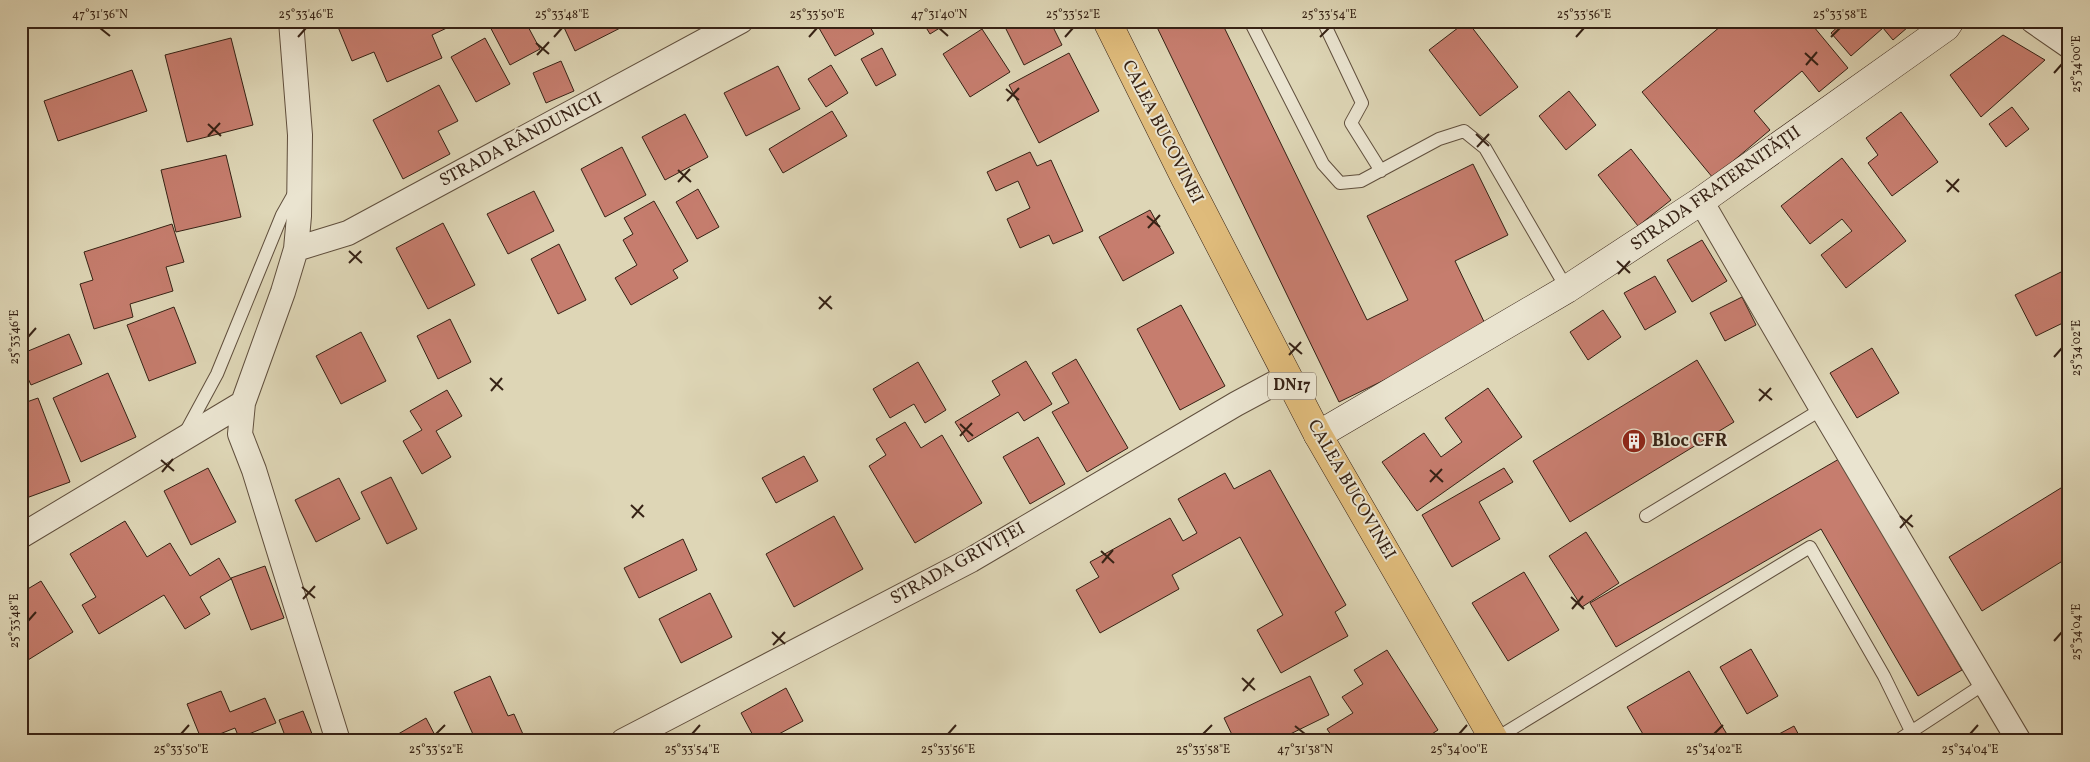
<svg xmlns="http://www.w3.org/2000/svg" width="2090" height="762" font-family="Vollkorn,serif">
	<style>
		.building { fill: #c67d6e; stroke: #362215 }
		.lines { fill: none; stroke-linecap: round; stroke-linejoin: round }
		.lane-casing { stroke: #604f3d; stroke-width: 14 }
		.street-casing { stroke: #604f3d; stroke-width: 26 }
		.secondary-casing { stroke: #362215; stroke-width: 29 }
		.highway-casing { stroke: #362215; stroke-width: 29 }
		.lane { stroke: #eae4d0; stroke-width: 12 }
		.street { stroke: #eae4d0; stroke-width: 24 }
		.secondary { stroke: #eae4d0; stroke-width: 28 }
		.highway { stroke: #dfbb7b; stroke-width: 28 }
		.ticks { fill: none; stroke: #362215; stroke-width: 2 }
		.labels { text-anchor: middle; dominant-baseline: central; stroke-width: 4; stroke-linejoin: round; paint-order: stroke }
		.shield { fill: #eae4d0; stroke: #6c5c4d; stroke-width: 1 }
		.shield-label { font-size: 16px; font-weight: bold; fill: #362215 }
		.street-label { font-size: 18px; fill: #362215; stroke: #eae4d0 }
		.poi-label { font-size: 18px; font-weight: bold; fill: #362215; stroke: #eae4d0; text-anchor: start }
		.neatline { fill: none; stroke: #362215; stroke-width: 2 }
		.ticks-label { font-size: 12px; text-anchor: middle; fill: #362215 }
	</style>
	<rect width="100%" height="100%" fill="#ded6b6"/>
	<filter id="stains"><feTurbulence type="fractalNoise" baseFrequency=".004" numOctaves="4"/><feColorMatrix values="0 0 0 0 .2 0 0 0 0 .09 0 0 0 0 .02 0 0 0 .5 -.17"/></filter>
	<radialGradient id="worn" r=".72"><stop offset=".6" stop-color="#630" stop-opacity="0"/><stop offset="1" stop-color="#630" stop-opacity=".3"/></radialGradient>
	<path class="building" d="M352,21H449L451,26L432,35L442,58L387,82L374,52L352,61L338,27Z
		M487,21H525L540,49L510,65Z
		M561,21H634L575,51Z
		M815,21H867L874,34L835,56Z
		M922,21H951L930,34Z
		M1002,21H1050L1062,45L1024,65Z
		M1154,21H1221L1367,320L1408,300L1367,216L1473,164L1508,235L1455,261L1488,330L1339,402Z
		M1467,21L1518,87L1480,116L1429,50Z
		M1727,21H1809L1848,68L1819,92L1802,71L1754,111L1770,130L1713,178L1642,92Z
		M1844,21H1915L1893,40L1883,28L1851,56L1831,33Z
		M982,29L1010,72L970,97L943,54Z
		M2003,35L2045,60L1981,117L1950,75Z
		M231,38L253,125L187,142L165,55Z
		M485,38L510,84L476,102L451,57Z
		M882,48L896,75L876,86L861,59Z
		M1069,53L1099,111L1039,143L1009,85Z
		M561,61L574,91L546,103L533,73Z
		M831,65L848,93L826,107L808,79Z
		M778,66L800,109L746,136L724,93Z
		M132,70L147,111L58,141L44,101Z
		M439,85L458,121L438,131L450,154L403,179L373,120Z
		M1569,91L1596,125L1566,150L1539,116Z
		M2012,107L2029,129L2006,147L1989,124Z
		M832,111L847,136L783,173L769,149Z
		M1901,112L1938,162L1892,196L1868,163L1878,155L1866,138Z
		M685,114L708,157L665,180L642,137Z
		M622,147L646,195L605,217L581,169Z
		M1631,149L1671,200L1638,226L1598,175Z
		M1030,152L1037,166L1051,160L1083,231L1053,244L1049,235L1020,248L1007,219L1030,208L1018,181L996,191L987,172Z
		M226,155L241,217L176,232L161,170Z
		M1842,158L1906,241L1846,288L1821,255L1852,231L1842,219L1810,244L1781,206Z
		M698,189L719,227L697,239L676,202Z
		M534,191L554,231L508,254L487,214Z
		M654,201L688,261L673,270L678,278L631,305L615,278L637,265L623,240L633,234L624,218Z
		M1150,210L1174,253L1123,281L1099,237Z
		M443,223L475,285L428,309L396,248Z
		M172,224L184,262L166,267L173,291L130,304L133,317L94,329L80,284L93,280L84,252Z
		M1702,240L1727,281L1692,302L1667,260Z
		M559,244L586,300L558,314L531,259Z
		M2069,268V320L2036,336L2015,295Z
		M1655,276L1676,312L1645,330L1624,293Z
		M1742,297L1756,325L1725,341L1710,313Z
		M1181,305L1225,386L1180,410L1137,329Z
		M174,307L196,363L149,381L127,325Z
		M1603,310L1621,337L1588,360L1570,332Z
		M450,319L471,362L438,379L417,336Z
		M361,332L386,381L341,404L316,356Z
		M69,334L82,364L31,385L21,363V354Z
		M1872,348L1899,393L1857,418L1830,373Z
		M1076,359L1128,448L1087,472L1052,412L1069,403L1052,373Z
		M1697,360L1734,422L1570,522L1533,461Z
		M1026,361L1052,404L1024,421L1018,412L968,442L955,422L1000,395L992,381Z
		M918,362L946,410L925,423L914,404L890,418L873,389Z
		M108,373L136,437L81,462L53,398Z
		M1488,388L1522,437L1417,511L1382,462L1424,433L1441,457L1462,442L1445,418Z
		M447,390L462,416L436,431L451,457L422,474L403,441L422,430L410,411Z
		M38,398L70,482L21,500V404Z
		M905,422L921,448L942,435L982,503L915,543L869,466L886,455L876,439Z
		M1038,437L1065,484L1030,504L1003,457Z
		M804,456L818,481L776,503L762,478Z
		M1839,459L1962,670L1918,696L1821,529L1616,647L1590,603Z
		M208,468L236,522L191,545L164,491Z
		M1504,468L1513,482L1479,502L1500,539L1452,567L1422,515Z
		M1270,470L1346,605L1335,612L1348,636L1281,673L1257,630L1283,615L1240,537L1172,575L1179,589L1100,633L1076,590L1099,577L1090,562L1170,518L1183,541L1197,533L1178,499L1225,473L1234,489Z
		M391,477L417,529L387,544L361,492Z
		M339,478L360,519L316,542L295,500Z
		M2069,483V557L1982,611L1949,557Z
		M834,516L863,569L794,607L766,554Z
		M125,521L147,557L170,543L190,576L219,558L231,579L200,597L210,614L185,629L164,595L99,634L82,605L96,597L70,554Z
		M1586,532L1619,583L1582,607L1549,556Z
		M683,539L697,570L639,598L624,568Z
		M265,566L284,618L251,630L231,578Z
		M1524,572L1559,630L1508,661L1472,603Z
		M41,581L73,632L28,660L21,650V593Z
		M710,593L732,637L681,663L659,619Z
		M1751,649L1778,696L1747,714L1720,667Z
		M1387,650L1438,730L1421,741H1335L1327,729L1353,713L1342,697L1363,684L1354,670Z
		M1689,671L1731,741H1647L1627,707Z
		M490,676L508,716L514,714L526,741H476L454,692Z
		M1310,676L1329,715L1276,741H1235L1224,718Z
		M786,688L803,721L766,741H756L741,713Z
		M221,691L230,712L265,698L276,723L239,738L235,728L202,741L187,704Z
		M303,711L314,739L287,741L279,720Z
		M426,718L438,741H386Z
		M1794,726L1802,741H1766Z
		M189,734L191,741H166Z"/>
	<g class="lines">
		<g class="lane-casing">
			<path id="lane" d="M1250,21L1323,164L1340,183L1361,181L1439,139L1464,131L1485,148L1567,289
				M1323,21L1362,103L1351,123L1381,171
				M184,435L217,374L282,215L295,192
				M1646,516L1822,409
				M1495,739L1810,547L1884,676L1911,731
				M1897,741L1984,684"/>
		</g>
		<g class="street-casing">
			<path id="street" d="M291,21L300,135L299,216L296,249L283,292L243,403L240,434L254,470L338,741
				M2033,21L2069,46
				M1701,201L1822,409L2019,741
				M296,249L348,233L741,21
				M21,536L243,403
				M623,741L971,560L1236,404L1288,376"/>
		</g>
		<g class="secondary-casing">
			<path id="secondary" d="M1318,435L1567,289L1701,201L1946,27L1950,21"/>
		</g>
		<g class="highway-casing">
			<path id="highway" d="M1107,21L1185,178L1318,435L1495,741"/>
		</g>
		<use href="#lane" class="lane"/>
		<use href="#street" class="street"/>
		<use href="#secondary" class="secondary"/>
		<use href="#highway" class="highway"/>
	</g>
	<path class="ticks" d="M100,28L110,36M939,28L948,36M298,37L306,28M554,37L562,28M809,37L817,28M1065,37L1073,28M1320,37L1329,28M1576,37L1584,28M1831,37L1840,28M536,43L549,54M1805,53L1818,65M537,55L549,42M1806,65L1817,52M2054,73L2062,64M1006,89L1019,100M1007,101L1019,88M208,124L221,136M1476,134L1489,146M208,136L220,123M1477,147L1489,134M678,170L691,182M1946,180L1959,192M678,182L690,169M1947,192L1959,179M1147,216L1160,227M1148,228L1160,215M349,251L362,263M1617,261L1630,273M349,263L361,251M1618,274L1630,261M819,297L832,309M819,309L831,296M28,337L36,328M1289,343L1302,354M1289,355L1301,342M2054,357L2062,348M490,378L503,390M1759,389L1772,400M491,391L502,378M1759,401L1771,388M960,424L973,436M960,436L972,423M161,460L174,471M1430,470L1443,482M162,472L173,459M1430,482L1442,469M631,505L644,517M1900,516L1913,527M632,518L643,505M1900,528L1912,515M1101,551L1114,563M1102,563L1113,550M302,587L315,598M1571,597L1584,609M303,599L315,586M1572,609L1583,596M28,621L36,612M772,632L785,644M2054,641L2062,632M773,645L785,632M1242,678L1255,690M1243,691L1254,678M1295,726L1305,734M181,734L189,725M436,734L445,725M692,734L700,725M948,734L956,725M1203,734L1212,725M1459,734L1467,725M1714,734L1723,725M1970,734L1978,725"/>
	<defs>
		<g id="building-disc" transform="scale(1.25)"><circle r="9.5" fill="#8f2418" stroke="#eae4d0"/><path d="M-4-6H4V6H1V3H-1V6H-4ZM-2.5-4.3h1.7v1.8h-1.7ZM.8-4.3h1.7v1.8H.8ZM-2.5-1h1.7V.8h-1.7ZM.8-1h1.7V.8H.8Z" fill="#fff"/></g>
	</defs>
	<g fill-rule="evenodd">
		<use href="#building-disc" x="1634" y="441"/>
	</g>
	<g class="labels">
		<rect class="shield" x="1268" y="372.5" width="48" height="27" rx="4"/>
		<g class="shield-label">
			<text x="1292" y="386">DN17</text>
		</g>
		<g class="street-label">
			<text transform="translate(1162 132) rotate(63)">CALEA BUCOVINEI</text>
			<text transform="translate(521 140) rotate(-28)">STRADA RÂNDUNICII</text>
			<text transform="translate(1716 189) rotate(-35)">STRADA FRATERNITĂȚII</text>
			<text transform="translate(1351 490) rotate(60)">CALEA BUCOVINEI</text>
			<text transform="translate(958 564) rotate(-29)">STRADA GRIVIȚEI</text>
		</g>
		<g class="poi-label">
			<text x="1652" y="441">Bloc CFR</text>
		</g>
	</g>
	<rect width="2090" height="762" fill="none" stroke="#ded6b6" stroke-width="55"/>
	<rect x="28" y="28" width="2034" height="706" class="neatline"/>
	<g class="ticks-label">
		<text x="100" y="18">47°31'36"N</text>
		<text x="306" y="18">25°33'46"E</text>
		<text x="562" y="18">25°33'48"E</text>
		<text x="817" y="18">25°33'50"E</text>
		<text x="939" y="18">47°31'40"N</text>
		<text x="1073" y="18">25°33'52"E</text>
		<text x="1329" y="18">25°33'54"E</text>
		<text x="1584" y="18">25°33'56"E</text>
		<text x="1840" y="18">25°33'58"E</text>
		<text transform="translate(2076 64) rotate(-90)" y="4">25°34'00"E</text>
		<text transform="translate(14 337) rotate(-90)" y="4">25°33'46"E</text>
		<text transform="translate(2076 348) rotate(-90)" y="4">25°34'02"E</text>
		<text transform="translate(14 621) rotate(-90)" y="4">25°33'48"E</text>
		<text transform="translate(2076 632) rotate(-90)" y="4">25°34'04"E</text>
		<text x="181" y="753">25°33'50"E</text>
		<text x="436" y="753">25°33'52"E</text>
		<text x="692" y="753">25°33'54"E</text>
		<text x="948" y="753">25°33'56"E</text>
		<text x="1203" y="753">25°33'58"E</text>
		<text x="1305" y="753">47°31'38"N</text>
		<text x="1459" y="753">25°34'00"E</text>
		<text x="1714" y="753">25°34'02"E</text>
		<text x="1970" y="753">25°34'04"E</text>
	</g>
	<rect width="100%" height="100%" filter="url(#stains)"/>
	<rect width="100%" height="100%" fill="url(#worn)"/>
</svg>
